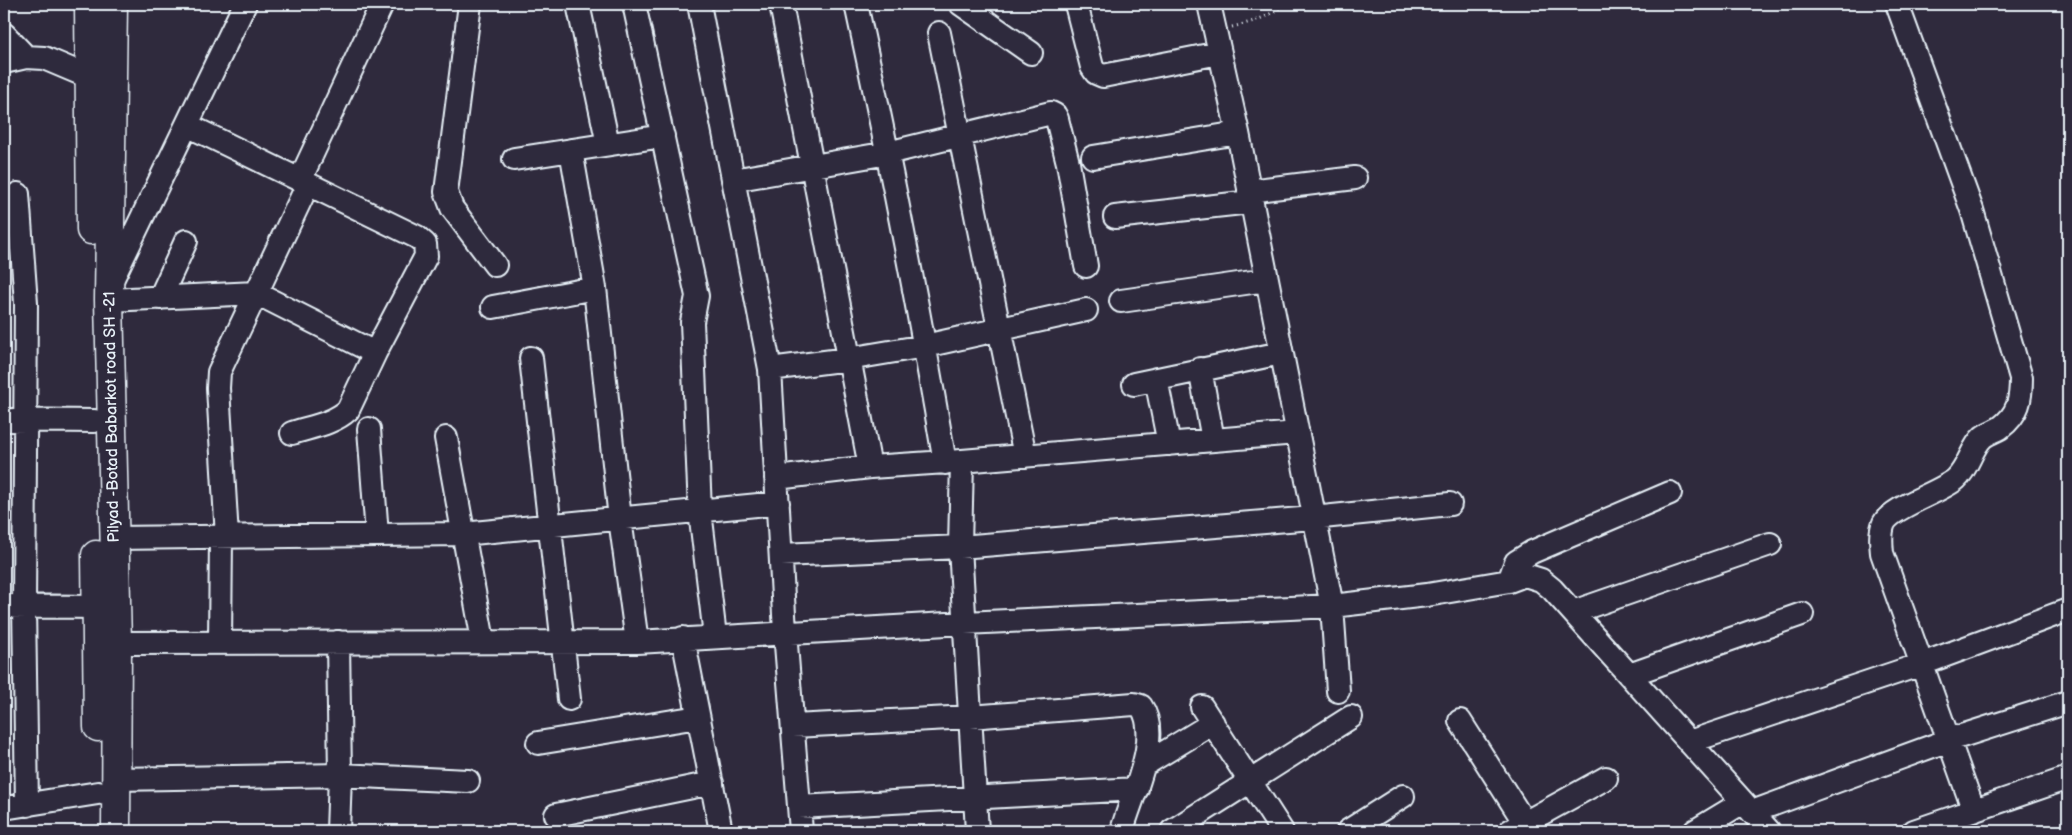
<svg xmlns="http://www.w3.org/2000/svg" width="2072" height="835" font-family="'Balsamiq Sans',sans-serif">
	<style>
		.lines { fill: none; stroke-linecap: round; stroke-linejoin: round }
		.minor-casing { stroke: #e8f1f8; stroke-width: 26 }
		.major-casing { stroke: #e8f1f8; stroke-width: 31 }
		.path { stroke: #e8f1f8; stroke-width: 3; stroke-dasharray: 1 4; stroke-linecap: butt }
		.minor { stroke: #2f2a3d; stroke-width: 22 }
		.major { stroke: #2f2a3d; stroke-width: 28 }
		.labels { text-anchor: middle; dominant-baseline: central; stroke-width: 5; stroke-linejoin: round; paint-order: stroke }
		.street-label { font-size: 16px; fill: #e8f1f8; stroke: #2f2a3d }
	</style>
	<rect width="100%" height="100%" fill="#2f2a3d"/>
	<filter id="ink" filterUnits="userSpaceOnUse"><feTurbulence type="fractalNoise" baseFrequency=".02" numOctaves="2"/><feDisplacementMap in="SourceGraphic" scale="10" xChannelSelector="R" yChannelSelector="G"/><feConvolveMatrix kernelMatrix="1 2 1 2 8 2 1 2 1" color-interpolation-filters="sRGB"/></filter>
	<g filter="url(#ink)">
		<g class="lines">
			<g class="minor-casing">
				<path id="minor" d="M470,4L446,192L452,208L495,265
					M578,4L608,144
					M634,4L697,296L692,322L700,511L715,636
					M699,4L770,369L785,632L801,831
					M781,4L870,467
					M856,4C889,156 919,309 945,463
					M961,4L1031,53
					M1076,4L1092,67L1096,73L1103,76L1219,53
					M1209,4L1238,133L1332,606L1338,691
					M1897,4L1972,210L2021,378C2021,399 2019,414 2000,428C1995,431 1988,433 1983,437C1971,448 1969,467 1956,479C1941,492 1892,507 1884,523C1880,532 1881,543 1882,553L1974,811
					M939,33L1025,456
					M4,34L26,57
					M4,62L26,57L44,58L89,77
					M187,125L417,237L425,244L426,256L375,353L348,410C333,424 310,427 292,433
					M571,150L595,288L620,519L637,642
					M1093,157L1238,133
					M514,159L663,136
					M300,180L382,4
					M733,180L888,153L1051,113L1055,115L1057,119L1068,163L1086,266
					M1249,191L1355,178
					M18,194L26,303L24,606L27,805
					M1115,217L1251,202
					M110,284L245,4
					M160,298L186,241
					M109,300L256,293L375,353
					M1121,301L1266,280
					M493,307L595,288
					M531,358L569,699
					M770,369L848,359L925,346L1086,310
					M1200,369L1213,440
					M1156,379L1169,444
					M1134,384L1281,353
					M4,420L94,421
					M369,429L377,535
					M446,438L483,641
					M962,461L960,547L977,831
					M776,478L870,467L962,461L1297,433
					M227,537L218,388L219,372L308,184
					M114,538L463,534L778,503
					M781,555L960,547L1313,518L1450,504
					M1509,581L1516,562L1532,552L1670,493
					M4,606L96,607
					M1573,612L1770,544
					M683,638L721,831
					M338,642L340,775L338,831
					M117,643L637,642L964,623L1332,606L1427,595L1509,581L1525,575L1541,580L1552,589L1769,831
					M220,643L221,537
					M1629,675L1802,614
					M1202,707L1282,831
					M1460,721L1530,831
					M793,726L970,717L1134,704L1141,706C1163,738 1130,798 1122,831
					M1689,742L1922,664L2068,610
					M538,743L698,717
					M1144,765L1213,723
					M116,779L340,775L468,781
					M799,807L1137,789
					M4,808L98,793
					M1752,812L1949,740L2068,702
					M556,815L712,783
					M1172,831L1351,717
					M1348,831L1403,796
					M1510,831L1606,778
					M1695,831L1743,802
					M1914,831L2068,778"/>
			</g>
			<g class="major-casing">
				<path id="major" d="M89,4L91,230
					M113,4L109,300L117,643L116,831
					M96,555L98,727"/>
			</g>
			<path class="path" d="M1232,27C1252,22 1268,18 1284,4"/>
			<use href="#minor" class="minor"/>
			<use href="#major" class="major"/>
		</g>
	</g>
	<g class="labels">
		<g class="street-label">
			<text transform="translate(112 417) rotate(-91)">Pilyad -Botad Babarkot road SH -21</text>
		</g>
	</g>
	<rect width="2072" height="835" fill="none" stroke="#2f2a3d" stroke-width="20"/>
	<rect x="10" y="10" width="2052" height="815" fill="none" stroke="#e8f1f8" stroke-width="2" filter="url(#ink)"/>
</svg>
